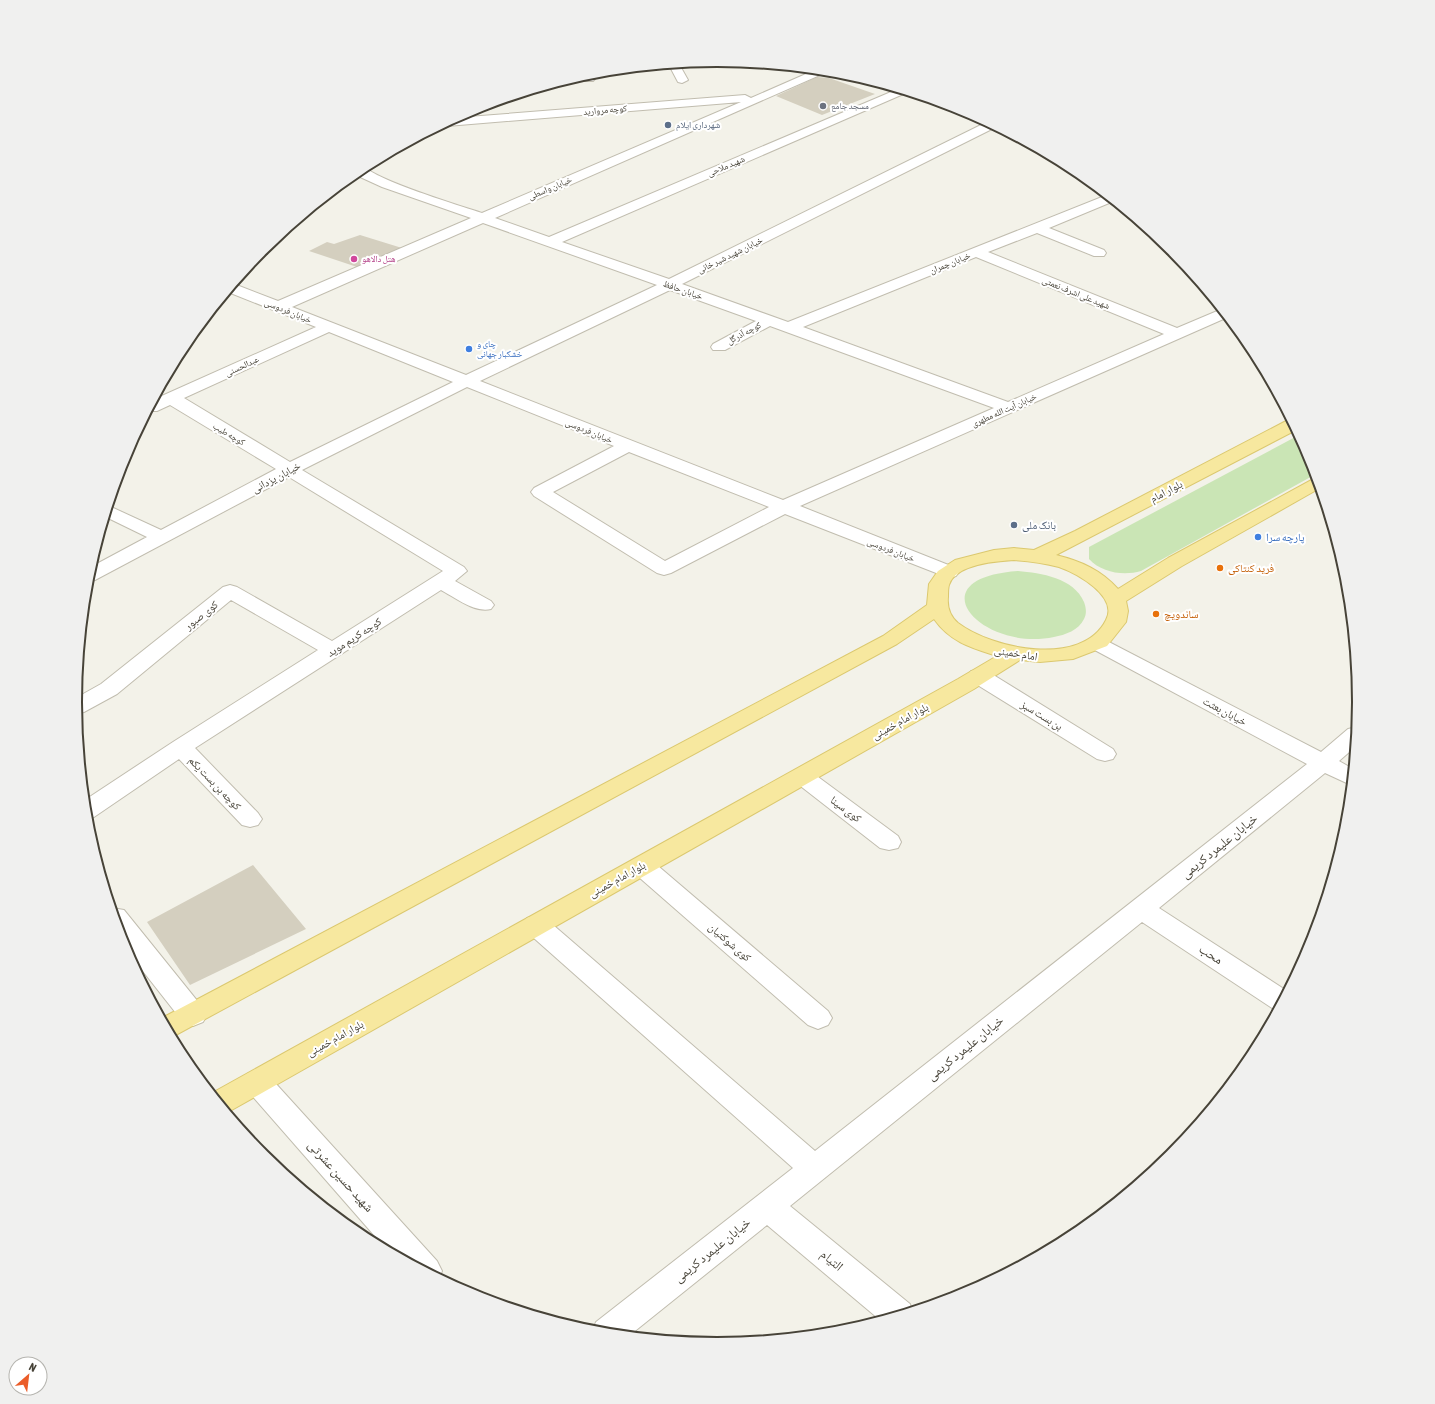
<svg xmlns="http://www.w3.org/2000/svg" width="1435" height="1404" font-family="'Asap Condensed','Noto Naskh Arabic',sans-serif">
	<style>
		.green { fill: #cae5b5 }
		.building { fill: #d4cfbf }
		.lines { fill: none; stroke-linecap: round; stroke-linejoin: round }
		.minor-casing { stroke: #c1bdaf; stroke-width: 2 }
		.major-casing { stroke: #dbc86f; stroke-width: 2 }
		.minor { fill: #fff; fill-rule: evenodd }
		.major { fill: #f7e89f; fill-rule: evenodd }
		.worship-dot { fill: #6b7280; stroke: #fff; stroke-width: 1.5 }
		.service-dot { fill: #5c6f8a; stroke: #fff; stroke-width: 1.5 }
		.hotel-dot { fill: #d1479c; stroke: #fff; stroke-width: 1.5 }
		.shop-dot { fill: #3f7fe0; stroke: #fff; stroke-width: 1.5 }
		.food-dot { fill: #e8710a; stroke: #fff; stroke-width: 1.5 }
		.labels { text-anchor: middle; dominant-baseline: central; stroke-width: 4; stroke-linejoin: round; paint-order: stroke }
		.far-worship-label { font-size: 9px; fill: #5b616d; stroke: #fff; text-anchor: start }
		.far-street-label { font-size: 9px; fill: #474338; stroke: #fff }
		.far-service-label { font-size: 9px; fill: #4e5e75; stroke: #fff; text-anchor: start }
		.far-hotel-label { font-size: 9px; fill: #b23c85; stroke: #fff; text-anchor: start }
		.far-shop-label { font-size: 9px; fill: #366cbe; stroke: #fff; text-anchor: start }
		.street-label { font-size: 11px; fill: #474338; stroke: #fff }
		.service-label { font-size: 11px; fill: #4e5e75; stroke: #fff; text-anchor: start }
		.shop-label { font-size: 11px; fill: #366cbe; stroke: #fff; text-anchor: start }
		.food-label { font-size: 11px; fill: #c56008; stroke: #fff; text-anchor: start }
		.near-street-label { font-size: 13px; fill: #474338; stroke: #fff }
		.rim { fill: none; stroke: #474338; stroke-width: 2 }
	</style>
	<rect width="100%" height="100%" fill="#f3f2e9"/>
	<path class="green" d="M1299,435L1311,457L1316,474L1141,571C1124,576 1102,573 1089,559V547Z
		M1018,571C1041,573 1074,578 1084,602C1086,607 1087,614 1084,619C1079,630 1065,635 1054,637C980,652 915,578 1018,571Z"/>
	<path class="building" d="M817,77L829,78L875,94L822,115L776,96Z
		M360,235L402,248L357,267L309,251L327,242L334,244Z
		M253,865L306,929L190,985L147,922Z"/>
	<g class="lines">
		<g class="minor-casing">
			<path id="minor" d="M679,64L688,80L682,83L678,82L669,65Z
				M815,70L829,71L495,218L549,237L898,89L908,92L562,242L669,279L987,122L996,127L682,284L788,322L1107,195L1114,201L1049,228L1104,250L1106,253L1104,256H1094L1037,233L988,252L1177,328L1222,309L1228,317L800,506L956,568L959,572L956,576L949,578L785,514L671,573L664,575L657,573L534,496L531,492L534,488L614,446L467,387L302,470L464,567L467,571L455,581L491,601L494,605L491,609C474,613 456,598 441,590L195,748L258,813L262,819L258,825L250,827L242,825L179,759L94,817L87,819L85,800L173,742L318,650L231,600L117,694L84,712L77,714L76,698L101,684L223,587L230,585L237,587L332,641L443,571L289,477L95,580L87,582L91,567L147,537L106,517L109,506L161,530L276,469L170,405L157,411H148L155,399L316,327L228,292L234,284L278,301L471,218L382,187L358,176L356,172L364,166C375,180 461,206 482,213L741,102L447,126L443,124L455,118L745,95L751,98ZM483,223L657,285L466,375L292,307ZM976,257L1164,334L1008,402L803,327ZM670,290L756,321L713,344L711,347L713,350H725L770,326L994,408L783,500L480,381ZM329,332L453,382L290,462L184,398ZM629,452L769,507L665,561L553,492Z
				M592,73L595,79L593,81H585L582,75Z
				M1098,638L1105,640L1321,752L1348,729L1357,727L1355,747L1339,761L1353,769L1351,785L1325,773L1159,908L1287,991L1277,1010L1272,1008L1142,922L790,1206L910,1304L912,1311L880,1320L767,1225L630,1335L592,1332L596,1322L793,1168L527,932L523,925L527,918L536,916L545,918L815,1151L1307,764L1091,648L1088,644L1091,640Z
				M979,670L987,671L1113,749L1116,754L1113,759L1105,761L1097,759L971,681L968,676L971,671Z
				M802,768L810,771L898,836L901,842L898,848L889,850L880,848L794,781L790,776L794,771Z
				M642,857L651,860L828,1011L832,1018L828,1025L818,1029L808,1025L633,872L630,866L633,860Z
				M112,908L124,910L203,1008L207,1015L203,1022L193,1026L183,1022L124,947Z
				M257,1071L267,1074L437,1261L442,1271L439,1278L387,1250L247,1090L243,1082L247,1074Z"/>
		</g>
		<g class="major-casing">
			<path id="major" d="M1288,420H1291L1296,430L1056,555C1081,561 1101,570 1118,589L1168,558L1317,477L1320,488L1182,566L1126,601L1128,611L1126,622L1107,646L1073,659L1040,662L1020,660L974,689L230,1111L228,1112L212,1093L958,679L997,656C972,648 950,642 934,619L897,644L172,1037L162,1018L883,636L927,605L929,584L938,571L955,560L994,550L1014,548L1034,550L1075,531ZM1014,560C1029,561 1044,563 1059,567C1076,573 1119,596 1106,620C1082,668 992,649 958,623C950,616 947,607 948,597C948,593 948,588 949,585C955,564 997,561 1014,560Z"/>
		</g>
		<use href="#minor" class="minor"/>
		<use href="#major" class="major"/>
	</g>
	<circle class="worship-dot" cx="823" cy="106" r="4"/>
	<g class="service-dot">
		<circle cx="668" cy="125" r="4"/>
		<circle cx="1014" cy="525" r="4"/>
	</g>
	<circle class="hotel-dot" cx="354" cy="259" r="4"/>
	<g class="shop-dot">
		<circle cx="469" cy="349" r="4"/>
		<circle cx="1258" cy="537" r="4"/>
	</g>
	<g class="food-dot">
		<circle cx="1220" cy="568" r="4"/>
		<circle cx="1156" cy="614" r="4"/>
	</g>
	<g class="labels">
		<g class="far-worship-label">
			<text x="831" y="106">مسجد جامع</text>
		</g>
		<g class="far-street-label">
			<text transform="translate(605 110) rotate(-5)">کوچه مروارید</text>
			<text transform="translate(726 166) rotate(-23)">شهید ملاحی</text>
			<text transform="translate(550 188) rotate(-23)">خیابان واسطی</text>
			<text transform="translate(730 255) rotate(-26)">خیابان شهید شیر خانی</text>
			<text transform="translate(950 263) rotate(-22)">خیابان چمران</text>
			<text transform="translate(683 290) rotate(19)">خیابان حافظ</text>
			<text transform="translate(1076 293) rotate(22)">شهید علی اشرف نعمتی</text>
			<text transform="translate(288 311) rotate(22)">خیابان فردوسی</text>
			<text transform="translate(744 333) rotate(-28)">کوچه آذرگل</text>
			<text transform="translate(242 366) rotate(-25)">عبدالحسنی</text>
			<text transform="translate(1004 410) rotate(-24)">خیابان آیت الله مطهری</text>
			<text transform="translate(589 431) rotate(22)">خیابان فردوسی</text>
			<text transform="translate(229 434) rotate(31)">کوچه طیب</text>
			<text transform="translate(891 550) rotate(21)">خیابان فردوسی</text>
		</g>
		<g class="far-service-label">
			<text x="676" y="125">شهرداری ایلام</text>
		</g>
		<g class="far-hotel-label">
			<text x="362" y="259">هتل دالاهو</text>
		</g>
		<g class="far-shop-label">
			<text x="477" y="344">چای و<tspan x="477" dy="10">خشکبار جهانی</tspan></text>
		</g>
		<g class="street-label">
			<text transform="translate(276 477) rotate(-28)">خیابان یزدانی</text>
			<text transform="translate(1166 491) rotate(-28)">بلوار امام</text>
			<text transform="translate(201 615) rotate(-39)">کوی صبور</text>
			<text transform="translate(354 637) rotate(-33)">کوچه کریم موید</text>
			<text transform="translate(1016 653) rotate(9)">امام خمینی</text>
			<text transform="translate(1225 711) rotate(28)">خیابان بعثت</text>
			<text transform="translate(1042 715) rotate(31)">بن بست سبز</text>
			<text transform="translate(900 721) rotate(-29)">بلوار امام خمینی</text>
			<text transform="translate(215 783) rotate(46)">کوچه بن بست یکم</text>
			<text transform="translate(846 809) rotate(37)">کوی سینا</text>
			<text transform="translate(617 879) rotate(-29)">بلوار امام خمینی</text>
			<text transform="translate(730 942) rotate(41)">کوی شوکتیان</text>
			<text transform="translate(335 1038) rotate(-29)">بلوار امام خمینی</text>
		</g>
		<g class="service-label">
			<text x="1022" y="525">بانک ملی</text>
		</g>
		<g class="shop-label">
			<text x="1266" y="537">پارچه سرا</text>
		</g>
		<g class="food-label">
			<text x="1228" y="568">فرید کنتاکی</text>
			<text x="1164" y="614">ساندویچ</text>
		</g>
		<g class="near-street-label">
			<text transform="translate(1219 846) rotate(-39)">خیابان علیمرد کریمی</text>
			<text transform="translate(1211 954) rotate(33)">محب</text>
			<text transform="translate(965 1048) rotate(-39)">خیابان علیمرد کریمی</text>
			<text transform="translate(341 1176) rotate(48)">شهید حسین عشرتی</text>
			<text transform="translate(712 1250) rotate(-39)">خیابان علیمرد کریمی</text>
			<text transform="translate(832 1260) rotate(40)">التیام</text>
		</g>
	</g>
	<path d="M0 0H1435V1404H0ZM82 702a635 635 0 1 1 1270 0a635 635 0 1 1-1270 0Z" fill="#f0f0ef" fill-rule="evenodd"/>
	<path class="rim" d="M82 702a635 635 0 1 1 1270 0a635 635 0 1 1-1270 0Z"/>
	<g transform="translate(28 1376) rotate(28)"><circle r="19" fill="#ffffff" stroke="#b5b4af"/>
	<path d="M0-3L7 15L0 10L-7 15Z" fill="#eb5d29"/>
	<text y="-6" font-size="11" font-weight="bold" text-anchor="middle" fill="#474338">N</text>
	</g>
</svg>
